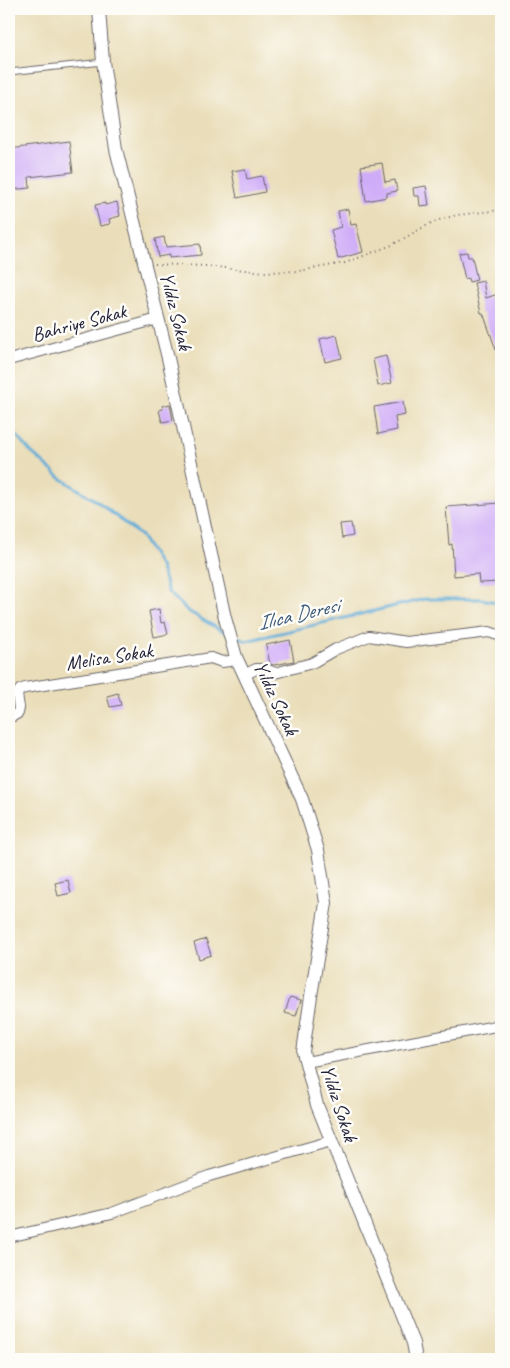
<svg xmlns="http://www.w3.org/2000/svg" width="510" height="1368" font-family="Caveat,sans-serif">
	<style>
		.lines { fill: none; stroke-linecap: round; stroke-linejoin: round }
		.stream { stroke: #5facd8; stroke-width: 3 }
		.building { fill: #cfacf8 }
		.service-casing { stroke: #686467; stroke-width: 7 }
		.minor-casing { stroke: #686467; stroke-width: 12 }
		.tertiary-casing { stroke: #686467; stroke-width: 14 }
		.path { stroke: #686467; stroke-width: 2; stroke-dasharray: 1 4; stroke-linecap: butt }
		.service { stroke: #fff; stroke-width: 5 }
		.minor { stroke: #fff; stroke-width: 10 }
		.tertiary { stroke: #fff; stroke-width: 12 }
		.labels { text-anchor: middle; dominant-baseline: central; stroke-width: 5; stroke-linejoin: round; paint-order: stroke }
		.street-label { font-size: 20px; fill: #22223b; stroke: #fdfcf7 }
		.water-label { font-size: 21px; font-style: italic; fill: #3a597a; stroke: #fdfcf7 }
	</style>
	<rect width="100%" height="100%" fill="#fdfcf7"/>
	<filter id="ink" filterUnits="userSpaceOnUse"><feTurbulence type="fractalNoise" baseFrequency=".02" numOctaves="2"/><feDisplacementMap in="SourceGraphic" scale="10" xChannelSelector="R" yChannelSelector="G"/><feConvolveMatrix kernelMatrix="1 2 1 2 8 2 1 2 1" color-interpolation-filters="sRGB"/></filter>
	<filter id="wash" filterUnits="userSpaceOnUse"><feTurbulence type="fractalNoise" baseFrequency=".0096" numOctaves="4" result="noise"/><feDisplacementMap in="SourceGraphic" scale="20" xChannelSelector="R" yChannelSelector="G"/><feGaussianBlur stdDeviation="1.12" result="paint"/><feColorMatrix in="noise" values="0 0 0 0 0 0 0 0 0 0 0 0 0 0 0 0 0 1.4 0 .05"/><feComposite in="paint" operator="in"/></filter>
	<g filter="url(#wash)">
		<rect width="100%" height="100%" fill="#eadeba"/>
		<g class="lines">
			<path class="stream" d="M9,427L30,451L59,477L98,502L141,536L161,568L168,592L188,611L210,624L225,632
				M233,635L246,641L425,599H481L501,603"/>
		</g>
		<g id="blocks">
			<path class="building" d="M69,141L73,172L29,177L30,188L9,190V149Z
				M382,163L385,182L395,180L397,191L387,193V197L366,201L361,166Z
				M245,169L247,179L262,176L265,192L237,198L232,171Z
				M426,186L429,205L420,206L419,196H414L413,188Z
				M117,202L120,216L109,219L110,224L100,226L95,205L105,203V205Z
				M348,209L351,225L356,224L363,252L338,259L331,230L341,227L338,211Z
				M164,237L166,247L200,244L201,255L169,258V255L158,257L155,239Z
				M467,252L468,257H472L477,280L469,282L468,278L465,279L459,253Z
				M483,281L486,298L501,293V360L500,361L483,313H481L474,283Z
				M337,335L342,358L325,362L320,339Z
				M386,356L392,383L378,386L373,359Z
				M403,402L405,415L395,417L397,430L378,434L374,407Z
				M170,404L173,420L162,422L159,410L163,409L162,406Z
				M501,503V582L479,583L478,574L454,576L452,544L449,545L446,507Z
				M351,523L353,536L342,538L340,524Z
				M159,609L161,623L165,622L168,634L154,637L149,611Z
				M290,640L294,661L274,665L270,664L266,645Z
				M118,693L121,705L110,707L107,696Z
				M68,880L71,893L58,896L55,883Z
				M206,939L211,955L199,959L194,943Z
				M290,997L301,1000L296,1016L285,1013Z"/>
		</g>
	</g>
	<g filter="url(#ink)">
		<use href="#blocks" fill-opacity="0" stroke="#686467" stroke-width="1"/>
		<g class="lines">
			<g class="service-casing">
				<path id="service" d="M9,72L103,62"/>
			</g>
			<g class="minor-casing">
				<path id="minor" d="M9,360L158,319
					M244,675L256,669H265L275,673L312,663L336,649L369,636L406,642L489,632L501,636
					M9,717L13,716L18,713L19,708L17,694L20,690L25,688L211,658L222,662L237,660
					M306,1062L501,1025
					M9,1237L112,1213L209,1176L331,1141"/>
			</g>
			<g class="tertiary-casing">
				<path id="tertiary" d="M99,9L103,62L116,149L168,358L225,618L236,657L302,799L318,850L326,903L311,996L303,1052L317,1105L413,1343L416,1359"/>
			</g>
			<path class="path" d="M155,264L205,266L265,272L299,271L345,263L392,245L431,223L442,219L457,215L501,210"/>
			<use href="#service" class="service"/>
			<use href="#minor" class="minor"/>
			<use href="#tertiary" class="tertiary"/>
		</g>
	</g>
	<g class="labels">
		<g class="street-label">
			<text transform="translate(176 311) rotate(76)">Yıldız Sokak</text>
			<text transform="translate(79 323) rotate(-15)">Bahriye Sokak</text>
			<text transform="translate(109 657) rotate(-9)">Melisa Sokak</text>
			<text transform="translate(276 698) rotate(65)">Yıldız Sokak</text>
			<text transform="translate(339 1103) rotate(72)">Yıldız Sokak</text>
		</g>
		<g class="water-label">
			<text transform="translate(298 614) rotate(-13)">Ilıca Deresi</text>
		</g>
	</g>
	<rect width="510" height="1368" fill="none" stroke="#fdfcf7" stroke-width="30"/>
</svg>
